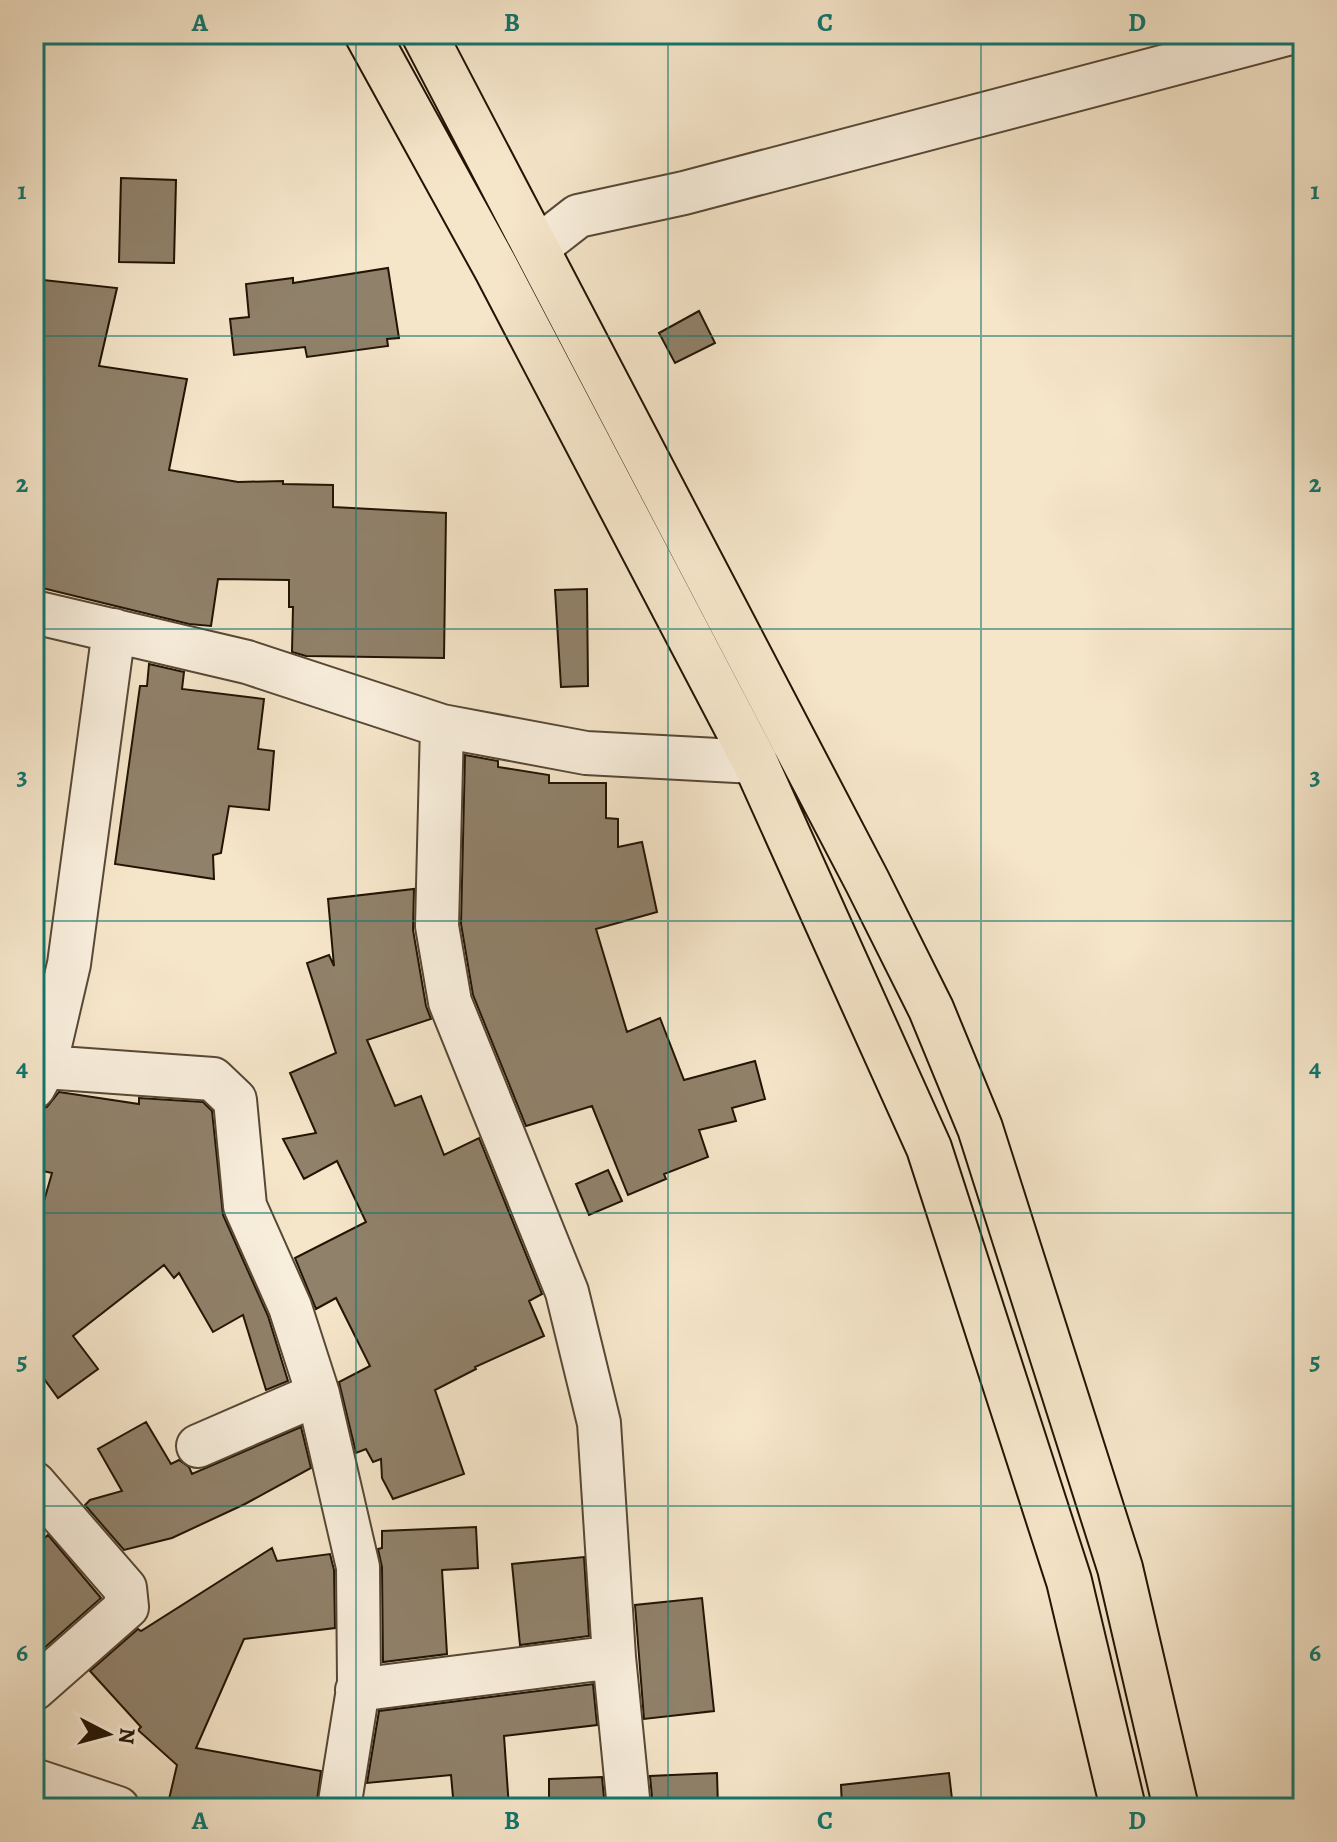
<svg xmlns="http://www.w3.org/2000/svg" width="1337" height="1842" font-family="Alegreya,serif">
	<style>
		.building { fill: #90816a; stroke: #221404; stroke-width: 2 }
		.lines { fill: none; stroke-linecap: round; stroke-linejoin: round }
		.street-casing { stroke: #574835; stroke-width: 46 }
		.primary-casing { stroke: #221404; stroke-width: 48 }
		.street { stroke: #f8eedc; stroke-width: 42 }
		.primary { stroke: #f5e5c9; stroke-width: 44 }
		.grid { fill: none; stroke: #0f766e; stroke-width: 2; stroke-opacity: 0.55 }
		.neatline { fill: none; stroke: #0f766e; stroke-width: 3 }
		.grid-label { font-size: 26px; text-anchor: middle; font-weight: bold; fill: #0f766e }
	</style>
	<rect width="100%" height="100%" fill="#f5e5c9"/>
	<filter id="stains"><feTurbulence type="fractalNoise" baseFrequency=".0025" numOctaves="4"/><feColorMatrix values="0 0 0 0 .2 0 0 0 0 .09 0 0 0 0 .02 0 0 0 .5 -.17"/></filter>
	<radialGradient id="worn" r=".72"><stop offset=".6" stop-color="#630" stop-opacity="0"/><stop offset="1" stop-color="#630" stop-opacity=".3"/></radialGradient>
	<path class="building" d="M121,178L176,180L174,263L119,262Z
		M388,268L399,338L387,339L388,346L307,357L305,347L234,355L230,319L249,317L246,284L293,278V283Z
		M34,279L117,288L99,366L187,379L169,470L238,482L283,481V484L333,485V507L446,513L444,658L306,656L292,652L293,607H289V580L218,579L211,626L189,624L34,586Z
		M699,311L715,343L675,363L659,333Z
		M587,589L588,686L561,687L555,590Z
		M149,664L184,672L182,689L264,699L258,749L274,751L269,810L229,806L221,853L213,855L214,879L115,864L140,686H147Z
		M465,755L498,761V767L549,775V783H606V818L618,819V847L642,842L657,912L596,929L627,1032L660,1018L684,1080L755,1061L765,1099L732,1108L736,1121L699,1130L708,1157L664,1174L666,1179L628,1195L592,1106L526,1126L473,995L461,924Z
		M414,889L413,930L426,1006L431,1019L367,1040L395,1106L421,1096L444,1155L479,1138L542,1294L529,1301L544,1336L475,1367L476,1369L435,1390L464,1474L393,1499L382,1478L381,1459L373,1462L366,1449L356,1453L339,1382L370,1366L336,1298L316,1309L295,1258L366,1222L337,1161L304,1179L283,1139L316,1133L290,1073L336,1053L307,963L329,955L334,966L328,899Z
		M59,1092L139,1104V1098L203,1102L212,1111L223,1215L268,1316L288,1381L266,1390L243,1315L213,1332L179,1273L174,1278L164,1265L73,1336L98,1369L58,1398L34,1365V1236L52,1173L34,1169V1111L47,1107Z
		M608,1170L622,1201L589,1215L576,1184Z
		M146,1422L171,1464L179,1460L189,1467L192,1474L301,1427L311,1468L245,1504L172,1538L124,1550L85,1505L90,1500L122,1491L98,1449Z
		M476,1527L478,1568L442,1570L447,1654L383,1662L382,1567L378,1549L382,1548V1531Z
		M48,1535L101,1598L34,1657V1547Z
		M272,1548L277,1561L330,1554L334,1570L335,1628L244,1639L196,1748L321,1771L316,1808H167L177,1765L138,1730L141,1727L90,1671L138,1629L141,1631Z
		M584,1557L589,1636L520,1645L512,1564Z
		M702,1598L714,1711L644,1719L635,1605Z
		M593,1684L597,1725L504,1736L509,1808H454L451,1775L367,1783L379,1711Z
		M717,1773L718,1808H653L650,1776Z
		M949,1773L953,1808H842L841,1785Z
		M602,1777L605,1808H549V1779Z"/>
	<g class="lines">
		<g class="street-casing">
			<path id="street" d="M537,248L578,216L684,193L1287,34
				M34,612L247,662L442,726L586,753L755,762
				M442,726L437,926L450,1002L567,1292L599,1423L614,1657L629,1808
				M45,1067L213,1079L235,1100L245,1206L290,1307L318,1394L358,1567L359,1683L339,1808
				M34,1087L45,1067L69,964L114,630
				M198,1446L318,1394
				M34,1483L125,1588L127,1607L34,1689
				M357,1690L614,1657
				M34,1780L118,1808"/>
		</g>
		<g class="primary-casing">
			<path id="primary" d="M367,34L496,268L755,762L929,1148L1069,1581L1123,1808
				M424,34L867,881L931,1009L980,1128L1120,1568L1176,1808"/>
		</g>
		<use href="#street" class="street"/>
		<use href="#primary" class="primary"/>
	</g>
	<path class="grid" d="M356,34V1808M668,34V1808M981,34V1808M34,336H1303M34,629H1303M34,921H1303M34,1213H1303M34,1506H1303"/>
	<rect width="1337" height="1842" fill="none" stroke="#f5e5c9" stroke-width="88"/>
	<g transform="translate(108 1734) rotate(96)" stroke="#f8eedc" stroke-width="6" paint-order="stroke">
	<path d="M0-6L14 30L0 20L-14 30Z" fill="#221404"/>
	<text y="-12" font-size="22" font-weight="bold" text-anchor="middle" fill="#221404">N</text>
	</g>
	<rect x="44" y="44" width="1249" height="1754" class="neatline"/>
	<g class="grid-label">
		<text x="200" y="31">A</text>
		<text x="512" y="31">B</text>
		<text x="825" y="31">C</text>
		<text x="1137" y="31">D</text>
		<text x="22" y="199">1</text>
		<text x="1315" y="199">1</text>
		<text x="22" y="492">2</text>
		<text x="1315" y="492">2</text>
		<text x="22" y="784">3</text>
		<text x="1315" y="784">3</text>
		<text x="22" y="1076">4</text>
		<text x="1315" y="1076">4</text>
		<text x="22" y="1369">5</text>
		<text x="1315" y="1369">5</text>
		<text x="22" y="1661">6</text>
		<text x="1315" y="1661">6</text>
		<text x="200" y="1829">A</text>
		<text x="512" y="1829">B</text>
		<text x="825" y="1829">C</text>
		<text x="1137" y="1829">D</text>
	</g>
	<rect width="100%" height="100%" filter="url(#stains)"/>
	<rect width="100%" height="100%" fill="url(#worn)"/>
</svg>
